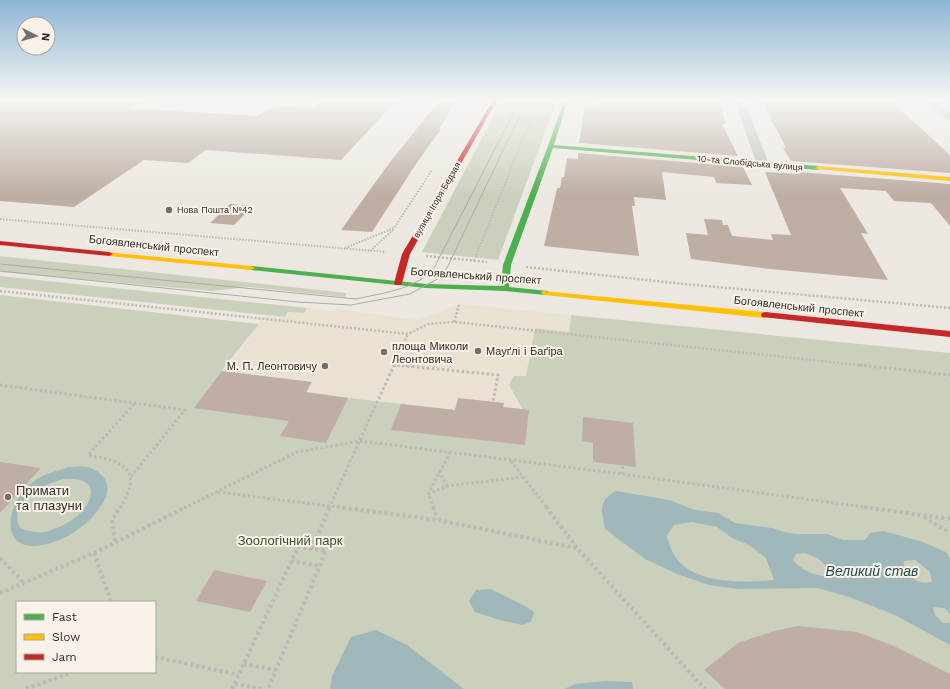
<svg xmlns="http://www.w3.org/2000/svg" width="950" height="689" font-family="'Work Sans',sans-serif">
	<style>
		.green { fill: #cbd0bd; fill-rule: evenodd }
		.plaza { fill: #e9e1d2 }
		.water { fill: #a0b8ba; fill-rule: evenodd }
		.building { fill: #beaea4 }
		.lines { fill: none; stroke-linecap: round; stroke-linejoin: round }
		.path-far4 { stroke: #beb9b3; stroke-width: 1.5; stroke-dasharray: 1 1; stroke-linecap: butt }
		.path-far3 { stroke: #beb9b3; stroke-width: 2; stroke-dasharray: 1.5 1.5; stroke-linecap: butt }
		.path-far2 { stroke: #beb9b3; stroke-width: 2.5; stroke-dasharray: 2 2; stroke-linecap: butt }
		.path-far1 { stroke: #beb9b3; stroke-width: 3; stroke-dasharray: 2.5 2.5; stroke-linecap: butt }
		.path { stroke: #beb9b3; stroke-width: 4; stroke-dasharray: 3 3; stroke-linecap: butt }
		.street { fill: #c5c0ba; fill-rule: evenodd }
		.fast { fill: #4caf50; fill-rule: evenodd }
		.slow { fill: #ffc107; fill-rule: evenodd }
		.jam { fill: #c62828; fill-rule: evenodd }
		.tram { stroke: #ada9a4; stroke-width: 1 }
		.poi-dot { fill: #756f69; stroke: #f8f2e9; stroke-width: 1.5 }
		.labels { text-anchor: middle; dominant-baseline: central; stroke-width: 4; stroke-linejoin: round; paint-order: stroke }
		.far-street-label { font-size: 9px; fill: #352e29; stroke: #f8f2e9 }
		.far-poi-label { font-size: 9px; fill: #352e29; stroke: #f8f2e9; text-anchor: start }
		.street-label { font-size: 11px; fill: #352e29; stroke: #f8f2e9 }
		.poi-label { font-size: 11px; fill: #352e29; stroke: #f8f2e9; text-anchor: start }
		.near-poi-label { font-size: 13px; fill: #352e29; stroke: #f8f2e9; text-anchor: start }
		.near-park-label { font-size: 13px; fill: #41512f; stroke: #f8f2e9 }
		.near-water-label { font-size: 14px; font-style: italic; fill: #234b52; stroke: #f8f2e9 }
	</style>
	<rect width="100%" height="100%" fill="#ece8e1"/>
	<path class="green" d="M502,100H557L498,260L422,252Z
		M0,256L347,293L345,297L248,287L212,291L0,272Z
		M0,276L307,308L304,314L288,312L285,317L0,287Z
		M0,295L259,324L222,370L312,382L306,393L455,409L458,398L504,403L522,409L509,385L535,328L569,332L571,315L950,353V689H0ZM17,602H155V672H17Z"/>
	<path class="plaza" d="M459,304L571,315L569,332L535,328L526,376H513L509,385L522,409L503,407V403L458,398L455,410L348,398L306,393L312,382L222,371L266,315L285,317L288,312L304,313L307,308L333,311L335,309L419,320Z"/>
	<path class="water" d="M69,467C74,467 81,466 87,467C94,469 100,472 104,478C109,485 108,494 104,501C91,525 61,545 33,546C0,546 6,502 33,482C43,474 56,471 69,467ZM64,479C71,479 79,478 85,482C89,484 91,489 91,492C90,513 63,528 44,532C36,533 28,531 20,528C7,501 44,484 64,479Z
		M616,491L669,500L695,510L718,513L735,523L772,528L784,532L796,534H827L843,540H865L870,533L883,531L920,541L946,552L950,558V614L945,608L933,607L935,615L943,623H950V645L895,615L852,598L818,588L738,589L709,585L677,574L645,559L605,529C602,511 597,501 616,491ZM692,522L717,527L732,538L749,545L766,558L774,580C743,583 687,585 672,551C670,546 668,541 667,536L674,525ZM805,553L819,559L830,570L828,577C815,575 802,571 793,560L796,554ZM915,560L930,572L932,582C919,585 913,579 903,570L904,561Z
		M491,589L527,607L534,612L531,622L522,625L500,620L475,612L469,601L476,590Z
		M376,630L407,645L464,689H330L332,676L351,637Z
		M606,681L632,682L633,689H564L575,684Z"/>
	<path class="building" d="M0,100H145L129,108L257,116L275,105L313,108L323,100H397L341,160L206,150L188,163L144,160L74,207L0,201Z
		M440,100H456L439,129H441L414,167L372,232L341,230L390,162Z
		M599,100H676L719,102L726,124H722L738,156L579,143L585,106L598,107Z
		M770,100L821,102L818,100H890L950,155V173L791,161L783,148H786L762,101L771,102Z
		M578,153L743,167L752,185L716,183L714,177L662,172L666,200L634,197L635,206H632L639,256L544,246L557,188H560L562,177H564L567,158L578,159Z
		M765,172L800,174L799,172L950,184V226L931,203L894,201L886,191L840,188L868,234L861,233L888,280L770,269L691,259L686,233L708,235L704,219L722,220L723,225H728L732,236L773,240L771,234L791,235Z
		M230,204L253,206L234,225L210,223Z
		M222,371L312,382L306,392L348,398L326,443L280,436L289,421L194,408Z
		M458,398L504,403L503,407L529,410L525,445L391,430L401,404L455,410Z
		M583,417L633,423L636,467L593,462V443L582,441Z
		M0,462L41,468L0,513Z
		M214,570L267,581L250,612L196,601Z
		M798,626L857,632L894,646L950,674V689H725L704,670L738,643L774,631Z"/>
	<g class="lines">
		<path class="path-far4" d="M511,168L539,100"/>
		<path class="path-far3" d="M0,219L386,252
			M345,248L394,228L432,170
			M370,251L393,230
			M476,255L512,167"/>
		<path class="path-far2" d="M426,256L487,262
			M474,261L477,254
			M526,267L684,284L950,308
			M0,291L408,334L428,324L454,322L869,366
			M454,322L459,305
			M394,365L407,366
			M393,366L408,334"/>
		<path class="path-far1" d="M397,365L498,375L493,402
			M859,365L950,375
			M0,385L185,410L130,478
			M511,461L547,508
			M439,471L447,486
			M622,474L623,466
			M218,492L345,508
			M428,494L447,486L522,477
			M120,508C144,468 124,462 88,455L135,403
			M184,508L297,452L360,441L622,474L871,508
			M329,508L394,365
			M434,508L428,494L450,453"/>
		<path class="path" d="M337,507L438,520L577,548
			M433,507L438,519
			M546,507L577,548L705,689
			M864,507L950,519
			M924,517L950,533
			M115,541L112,520L120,507
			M311,549L330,507
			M94,553L111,602
			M0,558L24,583
			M291,561L320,566
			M0,593L94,553L186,507
			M155,657L239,675
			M244,664L276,670
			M235,684L261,689
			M26,689L73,672
			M232,689L298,547L326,551L268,689"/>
		<path class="street" d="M734,100H744L769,164L767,167H759L757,164Z
			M926,100H937L950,112V120L946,119Z"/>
		<path class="fast" d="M564,100H568L554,145L818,166L821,168L818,170L553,148L511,265L509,287L548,291L549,293L545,295L505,291L426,288L251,270L247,268L251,266L426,284L501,286L503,265L548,146Z"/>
		<path class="slow" d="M818,166L950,177V181L816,169L815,168Z
			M106,252L251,266L255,268L251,270L109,256L105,254Z
			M542,291L765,312L769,315L765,318L545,295L541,293Z"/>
		<path class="jam" d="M493,100H497L410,254L402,283L401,285H395L394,283L402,254Z
			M0,241L109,252L113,254L109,256L0,245Z
			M765,312L950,331V337L762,317L761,315L762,313Z"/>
		<path class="tram" d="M0,264L356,299C382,293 413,290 433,270L520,100
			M0,271L298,302L351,305L410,294L439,278L448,266L527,100"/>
	</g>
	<linearGradient id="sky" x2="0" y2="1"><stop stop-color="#8bb6d6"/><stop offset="0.51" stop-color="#f6f5f2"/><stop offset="1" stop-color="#f6f5f2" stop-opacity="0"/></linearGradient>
	<rect width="950" height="196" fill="url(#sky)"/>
	<g class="poi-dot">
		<circle cx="169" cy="210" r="4"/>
		<circle cx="478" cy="351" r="4"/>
		<circle cx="384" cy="352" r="4"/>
		<circle cx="325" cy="366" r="4"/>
		<circle cx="8" cy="497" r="4"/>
	</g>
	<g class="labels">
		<g class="far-street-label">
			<text transform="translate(750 163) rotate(5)">10-та Слобідська вулиця</text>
			<text transform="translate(437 200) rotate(-60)">вулиця Ігоря Бедзая</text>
		</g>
		<g class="far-poi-label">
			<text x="177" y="210">Нова Пошта №42</text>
		</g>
		<g class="street-label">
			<text transform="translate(154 246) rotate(6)">Богоявленський проспект</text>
			<text transform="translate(476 276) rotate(4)">Богоявленський проспект</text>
			<text transform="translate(799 307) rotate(6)">Богоявленський проспект</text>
		</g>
		<g class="poi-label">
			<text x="392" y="346">площа Миколи<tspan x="392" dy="13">Леонтовича</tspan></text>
			<text x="486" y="351">Мауґлі і Баґіра</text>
			<text x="317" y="366" text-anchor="end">М. П. Леонтовичу</text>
		</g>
		<g class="near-poi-label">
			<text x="16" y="490">Примати<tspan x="16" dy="15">та плазуни</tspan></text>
		</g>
		<g class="near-park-label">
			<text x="290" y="540">Зоологічний парк</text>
		</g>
		<g class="near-water-label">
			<text x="872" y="571">Великий став</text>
		</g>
	</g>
	<rect x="16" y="601" width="140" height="72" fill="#f8f2e9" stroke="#aaa49c"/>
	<rect x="24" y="614" width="20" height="6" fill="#4caf50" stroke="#aaa49c"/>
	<text x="52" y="621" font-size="12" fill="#352e29">Fast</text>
	<rect x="24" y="634" width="20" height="6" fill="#ffc107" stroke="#aaa49c"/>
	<text x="52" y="641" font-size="12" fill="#352e29">Slow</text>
	<rect x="24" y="654" width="20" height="6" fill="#c62828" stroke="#aaa49c"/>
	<text x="52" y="661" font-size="12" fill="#352e29">Jam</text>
	<g transform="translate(36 36) rotate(96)"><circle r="19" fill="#f8f2e9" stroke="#aaa49c"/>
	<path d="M0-3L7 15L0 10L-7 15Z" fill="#756f69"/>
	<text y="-6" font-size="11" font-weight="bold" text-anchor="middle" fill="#352e29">N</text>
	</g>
</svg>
